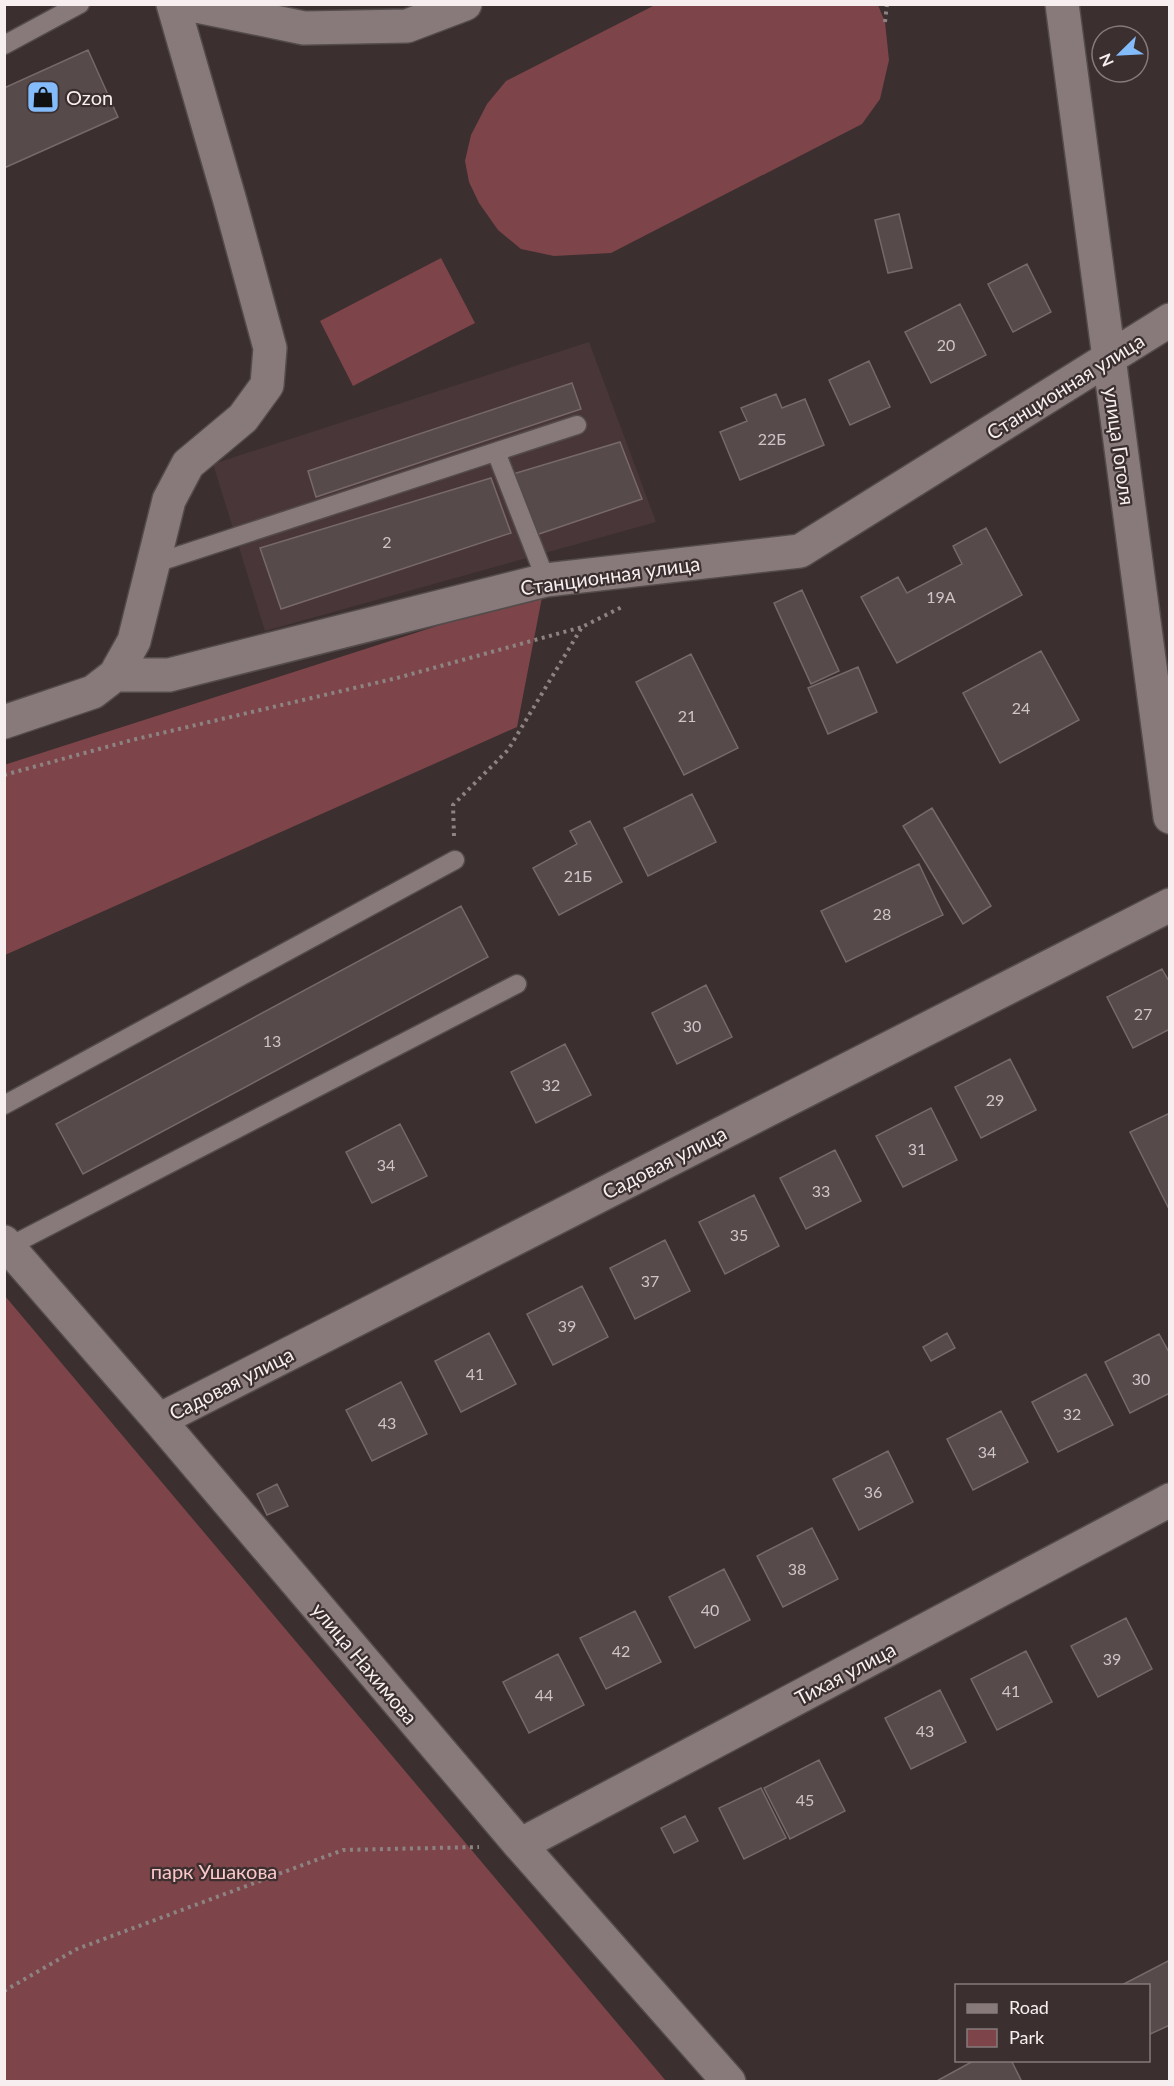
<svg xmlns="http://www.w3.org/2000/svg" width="1174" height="2086" font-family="Lato,sans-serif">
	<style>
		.built { fill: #493638 }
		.green { fill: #7d454a }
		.building { fill: #574a4b; stroke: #77696a; stroke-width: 1.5 }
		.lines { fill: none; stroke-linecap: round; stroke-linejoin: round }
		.service-casing { stroke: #544b4c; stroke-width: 21 }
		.minor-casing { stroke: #544b4c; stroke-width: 36 }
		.path { stroke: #8d8383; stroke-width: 4; stroke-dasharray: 3 4.5; stroke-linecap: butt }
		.service { stroke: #887a7b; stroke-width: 18 }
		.minor { stroke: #887a7b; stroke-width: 33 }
		.labels { text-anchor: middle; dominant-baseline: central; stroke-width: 4.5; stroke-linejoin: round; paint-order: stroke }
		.number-label { font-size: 16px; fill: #cec5c6 }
		.poi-label { font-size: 20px; fill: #f6eeef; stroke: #3b2f2f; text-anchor: start }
		.street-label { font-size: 20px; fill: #f6eeef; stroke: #3b2f2f }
		.park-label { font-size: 20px; fill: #fbc7c9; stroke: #3b2f2f }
	</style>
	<rect width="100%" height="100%" fill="#3b2f2f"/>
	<path class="built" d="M589,342L656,522L265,631L213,464Z"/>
	<path class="green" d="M655,5H878L885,22L889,60L880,99L862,124L611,253L554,256L521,249L498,230L479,203L469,182L465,161L471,135L487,104L506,81Z
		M441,258L475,323L353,386L320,321Z
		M543,592L517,727L5,955L4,765Z
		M5,1296L666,2081H5Z"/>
	<path class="building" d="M88,50L118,117L4,168V88Z
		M899,214L912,268L888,273L875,220Z
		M1027,264L1051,312L1013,332L988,284Z
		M960,304L986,355L931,383L905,332Z
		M869,361L890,407L850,425L829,380Z
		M572,383L581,409L316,497L308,471Z
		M776,394L782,408L805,399L824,445L740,480L720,432L747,421L741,408Z
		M620,442L642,499L536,535L513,474Z
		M491,478L511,533L281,609L260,548Z
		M986,528L1022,595L897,663L861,597L898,577L907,593L962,564L953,546Z
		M802,590L839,671L811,684L774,603Z
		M1041,651L1079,720L1000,763L963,693Z
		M691,654L738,748L684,775L636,682Z
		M858,667L877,712L828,734L808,688Z
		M692,794L716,842L648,876L624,828Z
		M932,808L991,906L963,924L903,826Z
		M590,821L622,882L559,915L533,868L577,844L570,831Z
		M919,864L943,915L846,962L821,911Z
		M461,906L488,957L83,1174L56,1124Z
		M1162,969L1170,983V1029L1133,1048L1107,997Z
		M706,985L732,1037L677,1064L652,1013Z
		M565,1044L591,1095L536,1123L511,1072Z
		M1010,1059L1036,1110L981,1138L955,1087Z
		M931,1108L957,1160L903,1187L876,1136Z
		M1170,1113V1211L1130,1132Z
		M400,1124L427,1176L372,1203L346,1152Z
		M835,1150L861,1201L806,1229L780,1178Z
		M754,1195L779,1246L725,1274L699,1222Z
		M665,1240L690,1291L635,1319L610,1268Z
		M582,1286L608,1337L553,1365L527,1314Z
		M489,1333L516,1384L461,1412L435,1361Z
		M947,1333L955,1348L931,1361L923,1347Z
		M1159,1334L1170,1354V1393L1130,1413L1105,1362Z
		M1086,1374L1113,1425L1058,1452L1032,1402Z
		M401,1382L427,1434L372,1461L346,1410Z
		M1001,1411L1028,1462L973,1490L947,1439Z
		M888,1451L913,1502L859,1530L833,1479Z
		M277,1484L288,1506L267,1515L257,1494Z
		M812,1528L838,1579L783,1607L757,1556Z
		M724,1569L750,1620L695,1648L669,1597Z
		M635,1611L661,1662L606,1689L580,1638Z
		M1126,1618L1152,1669L1098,1697L1071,1646Z
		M1026,1651L1052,1702L997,1730L971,1679Z
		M558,1654L584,1705L529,1733L503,1682Z
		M940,1690L966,1742L911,1769L885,1718Z
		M819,1760L845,1811L790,1839L764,1788Z
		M761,1788L786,1838L744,1859L719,1808Z
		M685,1816L698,1841L674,1853L661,1828Z
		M1170,1960V2025L1148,2035V1986H1120Z
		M975,2060H1011L1022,2082H935Z"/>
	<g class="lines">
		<g class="service-casing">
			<path id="service" d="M4,45L80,4
				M496,452L546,580
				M153,564L577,425
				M4,1105L455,860
				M8,1247L517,984"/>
		</g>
		<g class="minor-casing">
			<path id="minor" d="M187,4L304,28L407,26L465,4
				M1062,4L1170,817
				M115,675L134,641L169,500L188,464L243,418L267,385L270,348L230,201L173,4
				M4,722L93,692L115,675H169L546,580L800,551L1170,320
				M4,1242L159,1420L520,1845L729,2082
				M159,1420L1170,905
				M520,1845L1170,1500"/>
		</g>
		<path class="path" d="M885,22L887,4
			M4,775L132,740L397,678L582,627
			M454,836L453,805L508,750L582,627L624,606
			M4,1991L77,1949L343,1850L479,1847"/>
		<use href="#service" class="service"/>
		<use href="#minor" class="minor"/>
	</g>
	<defs>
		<g id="shop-square" transform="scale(1.725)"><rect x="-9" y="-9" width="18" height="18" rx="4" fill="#84bcfb" stroke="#3b2f2f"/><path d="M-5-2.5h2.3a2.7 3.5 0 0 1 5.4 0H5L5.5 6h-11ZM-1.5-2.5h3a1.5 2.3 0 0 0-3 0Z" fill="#111"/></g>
	</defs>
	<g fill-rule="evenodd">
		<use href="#shop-square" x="43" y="97"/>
	</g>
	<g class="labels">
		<g class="number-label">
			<text x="946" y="344">20</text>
			<text x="772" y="438">22Б</text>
			<text x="387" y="541">2</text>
			<text x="941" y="596">19А</text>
			<text x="1021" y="707">24</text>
			<text x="687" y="715">21</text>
			<text x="578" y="875">21Б</text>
			<text x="882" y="913">28</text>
			<text x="1143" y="1013">27</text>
			<text x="692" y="1025">30</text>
			<text x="272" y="1040">13</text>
			<text x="551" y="1084">32</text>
			<text x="995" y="1099">29</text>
			<text x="917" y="1148">31</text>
			<text x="386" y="1164">34</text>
			<text x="821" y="1190">33</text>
			<text x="739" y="1234">35</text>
			<text x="650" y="1280">37</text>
			<text x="567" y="1325">39</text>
			<text x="475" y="1373">41</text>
			<text x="1141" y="1378">30</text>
			<text x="1072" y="1413">32</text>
			<text x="387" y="1422">43</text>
			<text x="987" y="1451">34</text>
			<text x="873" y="1491">36</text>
			<text x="797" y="1568">38</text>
			<text x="710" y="1609">40</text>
			<text x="621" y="1650">42</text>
			<text x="1112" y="1658">39</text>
			<text x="1011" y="1690">41</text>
			<text x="544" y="1694">44</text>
			<text x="925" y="1730">43</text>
			<text x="805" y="1799">45</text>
		</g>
		<g class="poi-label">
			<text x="66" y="97">Ozon</text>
		</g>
		<g class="street-label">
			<text transform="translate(1065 386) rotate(-32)">Станционная улица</text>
			<text transform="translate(1120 446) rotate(82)">улица Гоголя</text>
			<text transform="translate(610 575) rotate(-8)">Станционная улица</text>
			<text transform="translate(664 1162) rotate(-27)">Садовая улица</text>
			<text transform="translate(231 1383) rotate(-27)">Садовая улица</text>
			<text transform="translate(365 1663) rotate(50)">улица Нахимова</text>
			<text transform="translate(845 1673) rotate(-28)">Тихая улица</text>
		</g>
		<g class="park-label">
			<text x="214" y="1871">парк Ушакова</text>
		</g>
	</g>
	<rect width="1174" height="2086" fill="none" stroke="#f6eeef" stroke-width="12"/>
	<rect x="955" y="1984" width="195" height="78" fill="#3b2f2f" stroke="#867b7c" stroke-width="1.5"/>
	<rect x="967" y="2004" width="30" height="9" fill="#887a7b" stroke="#867b7c" stroke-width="1.5"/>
	<text x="1009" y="2014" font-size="18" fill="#f6eeef">Road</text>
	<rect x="967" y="2029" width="30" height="18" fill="#7d454a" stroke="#867b7c" stroke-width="1.5"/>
	<text x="1009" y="2044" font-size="18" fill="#f6eeef">Park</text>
	<g transform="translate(1120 54) rotate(246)"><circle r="28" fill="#3b2f2f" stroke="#867b7c" stroke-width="1.5"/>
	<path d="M0-4.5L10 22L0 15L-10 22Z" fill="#84bcfb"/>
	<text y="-9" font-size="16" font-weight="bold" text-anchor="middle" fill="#f6eeef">N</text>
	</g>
</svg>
